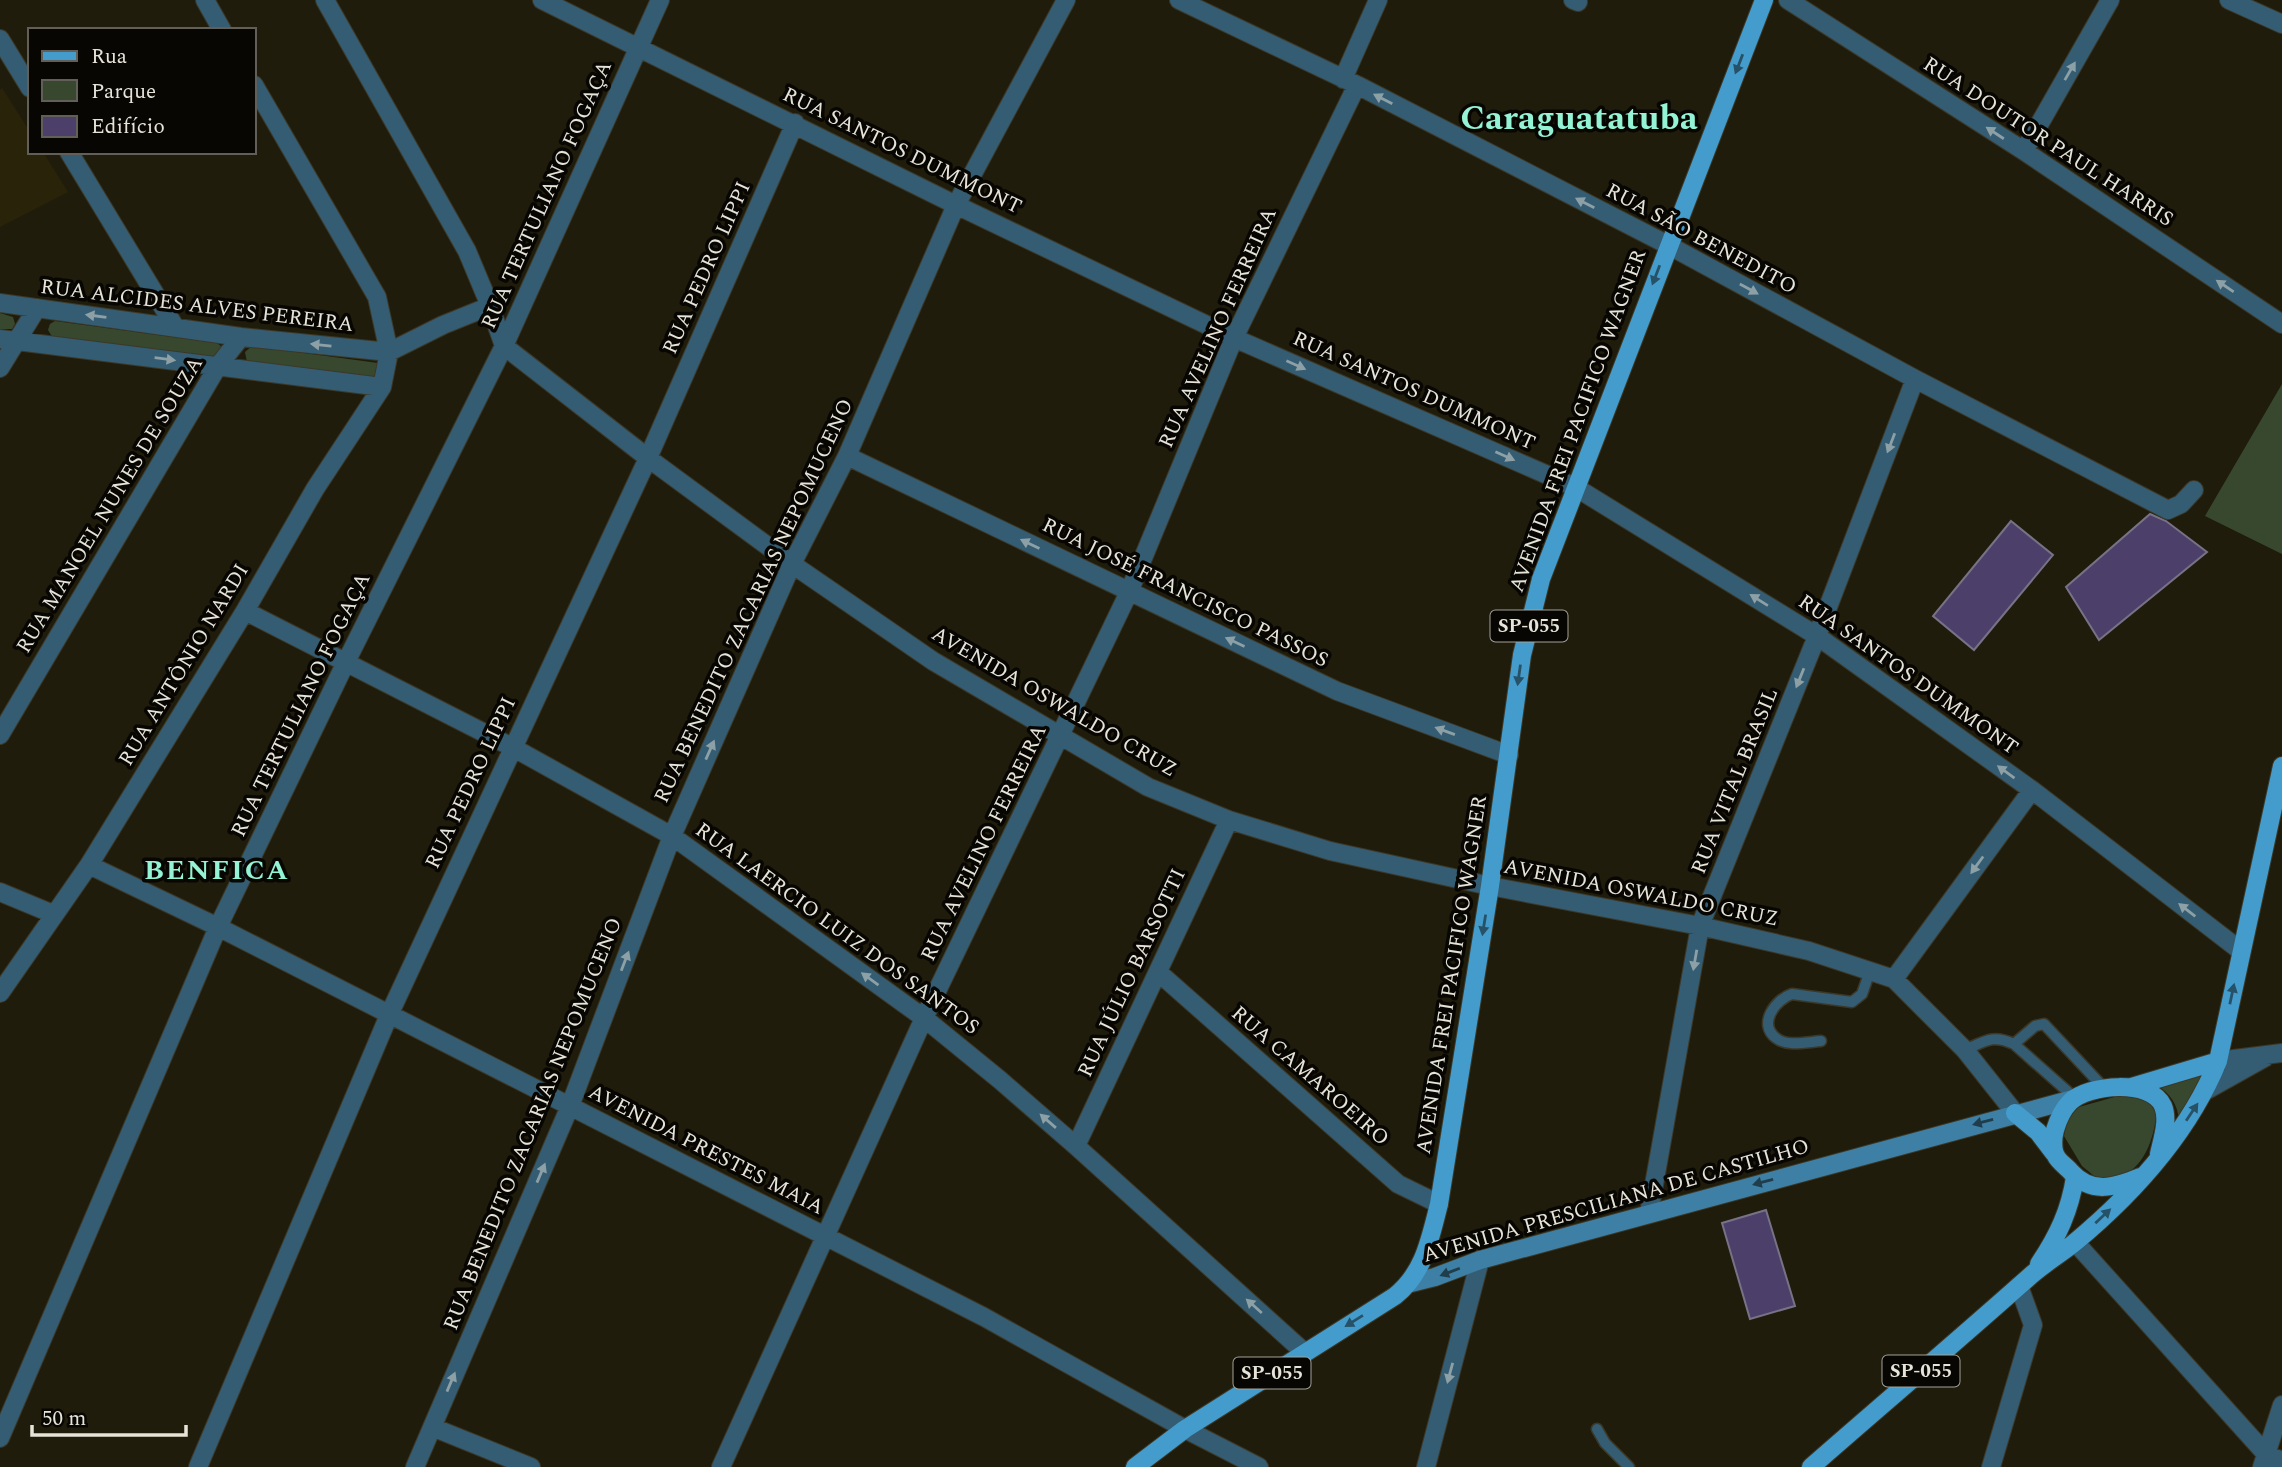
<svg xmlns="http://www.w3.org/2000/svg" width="2282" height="1467" font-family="Spectral,serif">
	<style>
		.built { fill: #29230a }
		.green { fill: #38482f }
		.building { fill: #4c406a; stroke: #777286; stroke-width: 2 }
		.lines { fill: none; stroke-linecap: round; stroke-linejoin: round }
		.lane-casing { stroke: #3c3828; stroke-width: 13 }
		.street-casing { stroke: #3c3828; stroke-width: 20 }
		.secondary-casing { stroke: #3c3828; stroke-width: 20 }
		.primary-casing { stroke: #3c3828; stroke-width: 20 }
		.lane { stroke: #345c73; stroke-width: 10 }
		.street { stroke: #345c73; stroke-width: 18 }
		.secondary { stroke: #3e80a5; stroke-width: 18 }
		.primary { stroke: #439ccc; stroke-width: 18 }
		.oneway { fill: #265167 }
		.oneway2 { fill: #8da0a6 }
		.oneway3 { fill: #203d4b }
		.labels { text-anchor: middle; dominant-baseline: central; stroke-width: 7; stroke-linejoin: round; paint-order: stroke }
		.shield { fill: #080602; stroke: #a3a198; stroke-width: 2 }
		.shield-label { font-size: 19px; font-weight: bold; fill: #e6e4d9 }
		.street-label { font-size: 21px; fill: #e6e4d9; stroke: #080602 }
		.district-label { font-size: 28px; font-weight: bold; letter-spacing: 2px; fill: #94f3d4; stroke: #080602 }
		.town-label { font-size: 35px; font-weight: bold; fill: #94f3d4; stroke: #080602 }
	</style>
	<rect width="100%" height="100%" fill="#201c0b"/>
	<path class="built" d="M2,88L30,132V152H43L68,192L0,227V90Z"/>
	<path class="green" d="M0,313L13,317L15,324L12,329H0Z
		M55,321L217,343L223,348L215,359L53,338L48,330L50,324Z
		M252,346L378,363V379L247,362L245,352Z
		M2282,384V554L2205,516Z
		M2209,1071L2179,1121C2178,1104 2170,1094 2157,1085Z
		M2125,1094L2147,1097L2157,1109C2155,1133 2147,1165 2122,1176C2115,1179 2106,1179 2099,1180L2082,1166L2064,1136L2068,1117L2079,1107Z"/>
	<path class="building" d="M2150,514L2166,521L2207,552L2099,640L2066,587Z
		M2011,521L2053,555L1974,650L1933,616Z
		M1766,1210L1795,1306L1750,1319L1722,1223Z"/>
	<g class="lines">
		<g class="lane-casing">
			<path id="lane" d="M1821,1041C1807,1042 1787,1047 1776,1038C1757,1024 1776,999 1792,994L1852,1002L1862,994L1870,971
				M2014,1044L2035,1026L2044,1024L2105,1089
				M1965,1050C1985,1041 1993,1034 2014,1044L2075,1098
				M1597,1429L1605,1443L1629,1467"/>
		</g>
		<g class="street-casing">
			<path id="street" d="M205,0L222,30
				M325,0L467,251L490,306
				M542,0L956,205L1234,338L1575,487L1817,636L2032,790L2241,951
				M1179,0L1357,85L1668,245L1915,379L2168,510L2181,504L2194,490
				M1573,0L1578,2
				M1788,0L2024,151L2282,324
				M2229,0L2282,24
				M0,39L30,88
				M1343,79L1378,0
				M2024,151L2110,0
				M69,152L175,327
				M0,303L241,337L389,352
				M0,339L382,387
				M389,352L443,325L490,306L504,346L648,458L792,564L933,661L1148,787L1229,820L1330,851L1490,886L1700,926L1809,951L1894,979L1965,1050L2015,1113
				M0,368L37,308
				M847,456L1337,691L1509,755
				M245,611L512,747L672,836L924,1018L1000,1080L1076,1146L1304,1352
				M0,735L218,366L241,337
				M89,865L218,927L984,1317L1185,1429L1259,1467
				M0,892L53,914
				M1158,972L1398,1184L1439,1204
				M1894,979L2032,790
				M0,993L89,865L245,611L315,489L382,387L389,352L377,297L254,85
				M2218,1061L2282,1053
				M2207,1090L2266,1057
				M1076,1146L1229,820
				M1649,1213L1700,926L1817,636L1915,379
				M2075,1242L2266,1454L2282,1461
				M432,1427L531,1467
				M0,1438L218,927L346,662L504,346L660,0
				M198,1467L389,1015L648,458L795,123
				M415,1467L570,1106L672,836L792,564L847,456L956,205L1066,0
				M721,1467L924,1018L1129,592L1234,338L1357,85
				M1426,1467L1480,1260
				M1991,1467L2033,1325L2019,1286
				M2262,1467L2282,1405"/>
		</g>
		<g class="secondary-casing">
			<path id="secondary" d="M1411,1283L1435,1277L1480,1260L2073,1099"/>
		</g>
		<g class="primary-casing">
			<path id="primary" d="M2131,1087L2218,1061
				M2015,1113L2038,1132L2054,1153
				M2140,1177C2115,1187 2092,1195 2071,1172C2067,1167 2059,1162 2056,1156C2052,1149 2053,1137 2055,1130C2058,1120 2063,1109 2070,1102C2089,1084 2151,1079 2163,1106C2169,1120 2162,1140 2159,1154
				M2039,1264C2058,1236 2070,1210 2075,1177
				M1135,1467L1185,1429L1395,1296C1424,1273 1430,1239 1439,1204L1490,886L1522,655L1541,579L1764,0
				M1811,1467C1883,1404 1956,1342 2028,1278C2042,1265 2059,1255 2074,1243C2133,1194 2189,1132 2218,1061L2282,766"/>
		</g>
		<use href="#lane" class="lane"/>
		<use href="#street" class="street"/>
		<use href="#secondary" class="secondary"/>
		<use href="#primary" class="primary"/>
	</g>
	<defs><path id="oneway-solid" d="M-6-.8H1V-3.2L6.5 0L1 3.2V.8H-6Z" transform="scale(1.75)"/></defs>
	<g class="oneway">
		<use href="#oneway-solid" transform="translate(1739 64) rotate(111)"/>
		<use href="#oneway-solid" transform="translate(1656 275) rotate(111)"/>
		<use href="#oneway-solid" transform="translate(1519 675) rotate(98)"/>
		<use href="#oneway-solid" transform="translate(1484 925) rotate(99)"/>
		<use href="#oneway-solid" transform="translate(2232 994) rotate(-78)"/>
		<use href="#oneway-solid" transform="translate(2192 1112) rotate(-56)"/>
		<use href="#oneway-solid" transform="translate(2103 1216) rotate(-43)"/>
		<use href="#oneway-solid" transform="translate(1354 1321) rotate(148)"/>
	</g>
	<g class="oneway2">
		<use href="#oneway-solid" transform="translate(2070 71) rotate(-60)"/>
		<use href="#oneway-solid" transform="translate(1383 99) rotate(-153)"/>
		<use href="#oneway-solid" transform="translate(1995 133) rotate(-147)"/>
		<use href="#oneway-solid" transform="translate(1585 203) rotate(-153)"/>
		<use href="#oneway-solid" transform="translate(2225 286) rotate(-146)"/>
		<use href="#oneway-solid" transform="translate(1749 289) rotate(29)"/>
		<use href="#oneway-solid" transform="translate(96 316) rotate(-172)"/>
		<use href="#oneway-solid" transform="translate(321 345) rotate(-174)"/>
		<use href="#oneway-solid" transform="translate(165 359) rotate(7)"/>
		<use href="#oneway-solid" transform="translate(1296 365) rotate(24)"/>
		<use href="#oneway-solid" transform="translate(1891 443) rotate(111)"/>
		<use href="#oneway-solid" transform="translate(1505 456) rotate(24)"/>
		<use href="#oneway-solid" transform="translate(1030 544) rotate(-154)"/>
		<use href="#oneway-solid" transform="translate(1759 600) rotate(-148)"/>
		<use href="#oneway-solid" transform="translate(1235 642) rotate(-155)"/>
		<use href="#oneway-solid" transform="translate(1800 678) rotate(112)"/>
		<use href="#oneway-solid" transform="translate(1445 731) rotate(-160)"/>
		<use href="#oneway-solid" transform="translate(710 750) rotate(-66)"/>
		<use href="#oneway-solid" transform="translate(2006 772) rotate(-144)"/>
		<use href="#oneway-solid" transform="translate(1977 865) rotate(126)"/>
		<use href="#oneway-solid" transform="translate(2187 910) rotate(-142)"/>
		<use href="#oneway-solid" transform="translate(1695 960) rotate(100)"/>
		<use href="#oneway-solid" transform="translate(625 961) rotate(-69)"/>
		<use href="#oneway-solid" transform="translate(870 979) rotate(-144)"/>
		<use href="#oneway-solid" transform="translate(1048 1121) rotate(-139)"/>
		<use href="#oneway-solid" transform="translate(541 1173) rotate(-67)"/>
		<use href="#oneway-solid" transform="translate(1254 1306) rotate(-138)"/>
		<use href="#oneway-solid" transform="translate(1450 1373) rotate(105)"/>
		<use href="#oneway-solid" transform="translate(451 1382) rotate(-67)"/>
	</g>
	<g class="oneway3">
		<use href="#oneway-solid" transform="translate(1983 1122) rotate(165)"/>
		<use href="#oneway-solid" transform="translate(1763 1182) rotate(165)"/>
		<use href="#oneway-solid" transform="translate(1450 1272) rotate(159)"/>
	</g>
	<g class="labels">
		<g class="shield">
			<rect x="1490.5" y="610.5" width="77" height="31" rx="5"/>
			<rect x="1882.5" y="1355.5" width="77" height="31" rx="5"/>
			<rect x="1233.5" y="1357.5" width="77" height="31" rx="5"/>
		</g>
		<g class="shield-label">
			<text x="1529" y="626">SP-055</text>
			<text x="1921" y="1371">SP-055</text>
			<text x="1272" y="1373">SP-055</text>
		</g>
		<g class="street-label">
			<text transform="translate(2048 142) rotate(33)">RUA DOUTOR PAUL HARRIS</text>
			<text transform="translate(902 151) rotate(26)">RUA SANTOS DUMMONT</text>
			<text transform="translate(547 195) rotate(-66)">RUA TERTULIANO FOGAÇA</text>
			<text transform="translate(1701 239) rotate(28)">RUA SÃO BENEDITO</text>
			<text transform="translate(707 268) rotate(-66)">RUA PEDRO LIPPI</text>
			<text transform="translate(197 306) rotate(7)">RUA ALCIDES ALVES PEREIRA</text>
			<text transform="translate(1218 328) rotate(-66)">RUA AVELINO FERREIRA</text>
			<text transform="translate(1414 391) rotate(24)">RUA SANTOS DUMMONT</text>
			<text transform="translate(1578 421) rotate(-70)">AVENIDA FREI PACIFICO WAGNER</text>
			<text transform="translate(110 505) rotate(-59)">RUA MANOEL NUNES DE SOUZA</text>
			<text transform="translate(1185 593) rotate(26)">RUA JOSÉ FRANCISCO PASSOS</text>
			<text transform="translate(754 601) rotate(-65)">RUA BENEDITO ZACARIAS NEPOMUCENO</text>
			<text transform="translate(184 665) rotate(-59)">RUA ANTÔNIO NARDI</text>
			<text transform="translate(1908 675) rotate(35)">RUA SANTOS DUMMONT</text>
			<text transform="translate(1054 702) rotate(30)">AVENIDA OSWALDO CRUZ</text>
			<text transform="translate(301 705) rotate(-64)">RUA TERTULIANO FOGAÇA</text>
			<text transform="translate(1735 781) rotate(-68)">RUA VITAL BRASIL</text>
			<text transform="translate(471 783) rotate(-65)">RUA PEDRO LIPPI</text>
			<text transform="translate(984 843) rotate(-64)">RUA AVELINO FERREIRA</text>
			<text transform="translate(1641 893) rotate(11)">AVENIDA OSWALDO CRUZ</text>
			<text transform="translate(837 929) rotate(36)">RUA LAERCIO LUIZ DOS SANTOS</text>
			<text transform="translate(1132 973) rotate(-65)">RUA JÚLIO BARSOTTI</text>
			<text transform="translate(1452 975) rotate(-81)">AVENIDA FREI PACIFICO WAGNER</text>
			<text transform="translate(1310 1076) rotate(41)">RUA CAMAROEIRO</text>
			<text transform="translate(533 1124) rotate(-68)">RUA BENEDITO ZACARIAS NEPOMUCENO</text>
			<text transform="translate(706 1150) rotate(27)">AVENIDA PRESTES MAIA</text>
			<text transform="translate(1616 1201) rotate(-16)">AVENIDA PRESCILIANA DE CASTILHO</text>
		</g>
		<g class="district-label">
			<text x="217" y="870">BENFICA</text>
		</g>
		<g class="town-label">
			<text x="1579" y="118">Caraguatatuba</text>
		</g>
	</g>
	<rect x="28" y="28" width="228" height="126" fill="#080602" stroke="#615f58" stroke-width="2"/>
	<rect x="42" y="51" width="35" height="10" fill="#439ccc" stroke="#615f58" stroke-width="2"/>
	<text x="91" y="63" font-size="21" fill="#e6e4d9">Rua</text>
	<rect x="42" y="80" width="35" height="21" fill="#38482f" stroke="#615f58" stroke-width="2"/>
	<text x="91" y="98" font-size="21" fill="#e6e4d9">Parque</text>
	<rect x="42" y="116" width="35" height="21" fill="#4c406a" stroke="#615f58" stroke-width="2"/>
	<text x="91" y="133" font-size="21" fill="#e6e4d9">Edifício</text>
	<path d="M32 1425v10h154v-10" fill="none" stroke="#e6e4d9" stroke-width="3.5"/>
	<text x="42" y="1425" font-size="21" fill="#e6e4d9" stroke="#080602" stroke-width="5" paint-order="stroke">50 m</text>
</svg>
